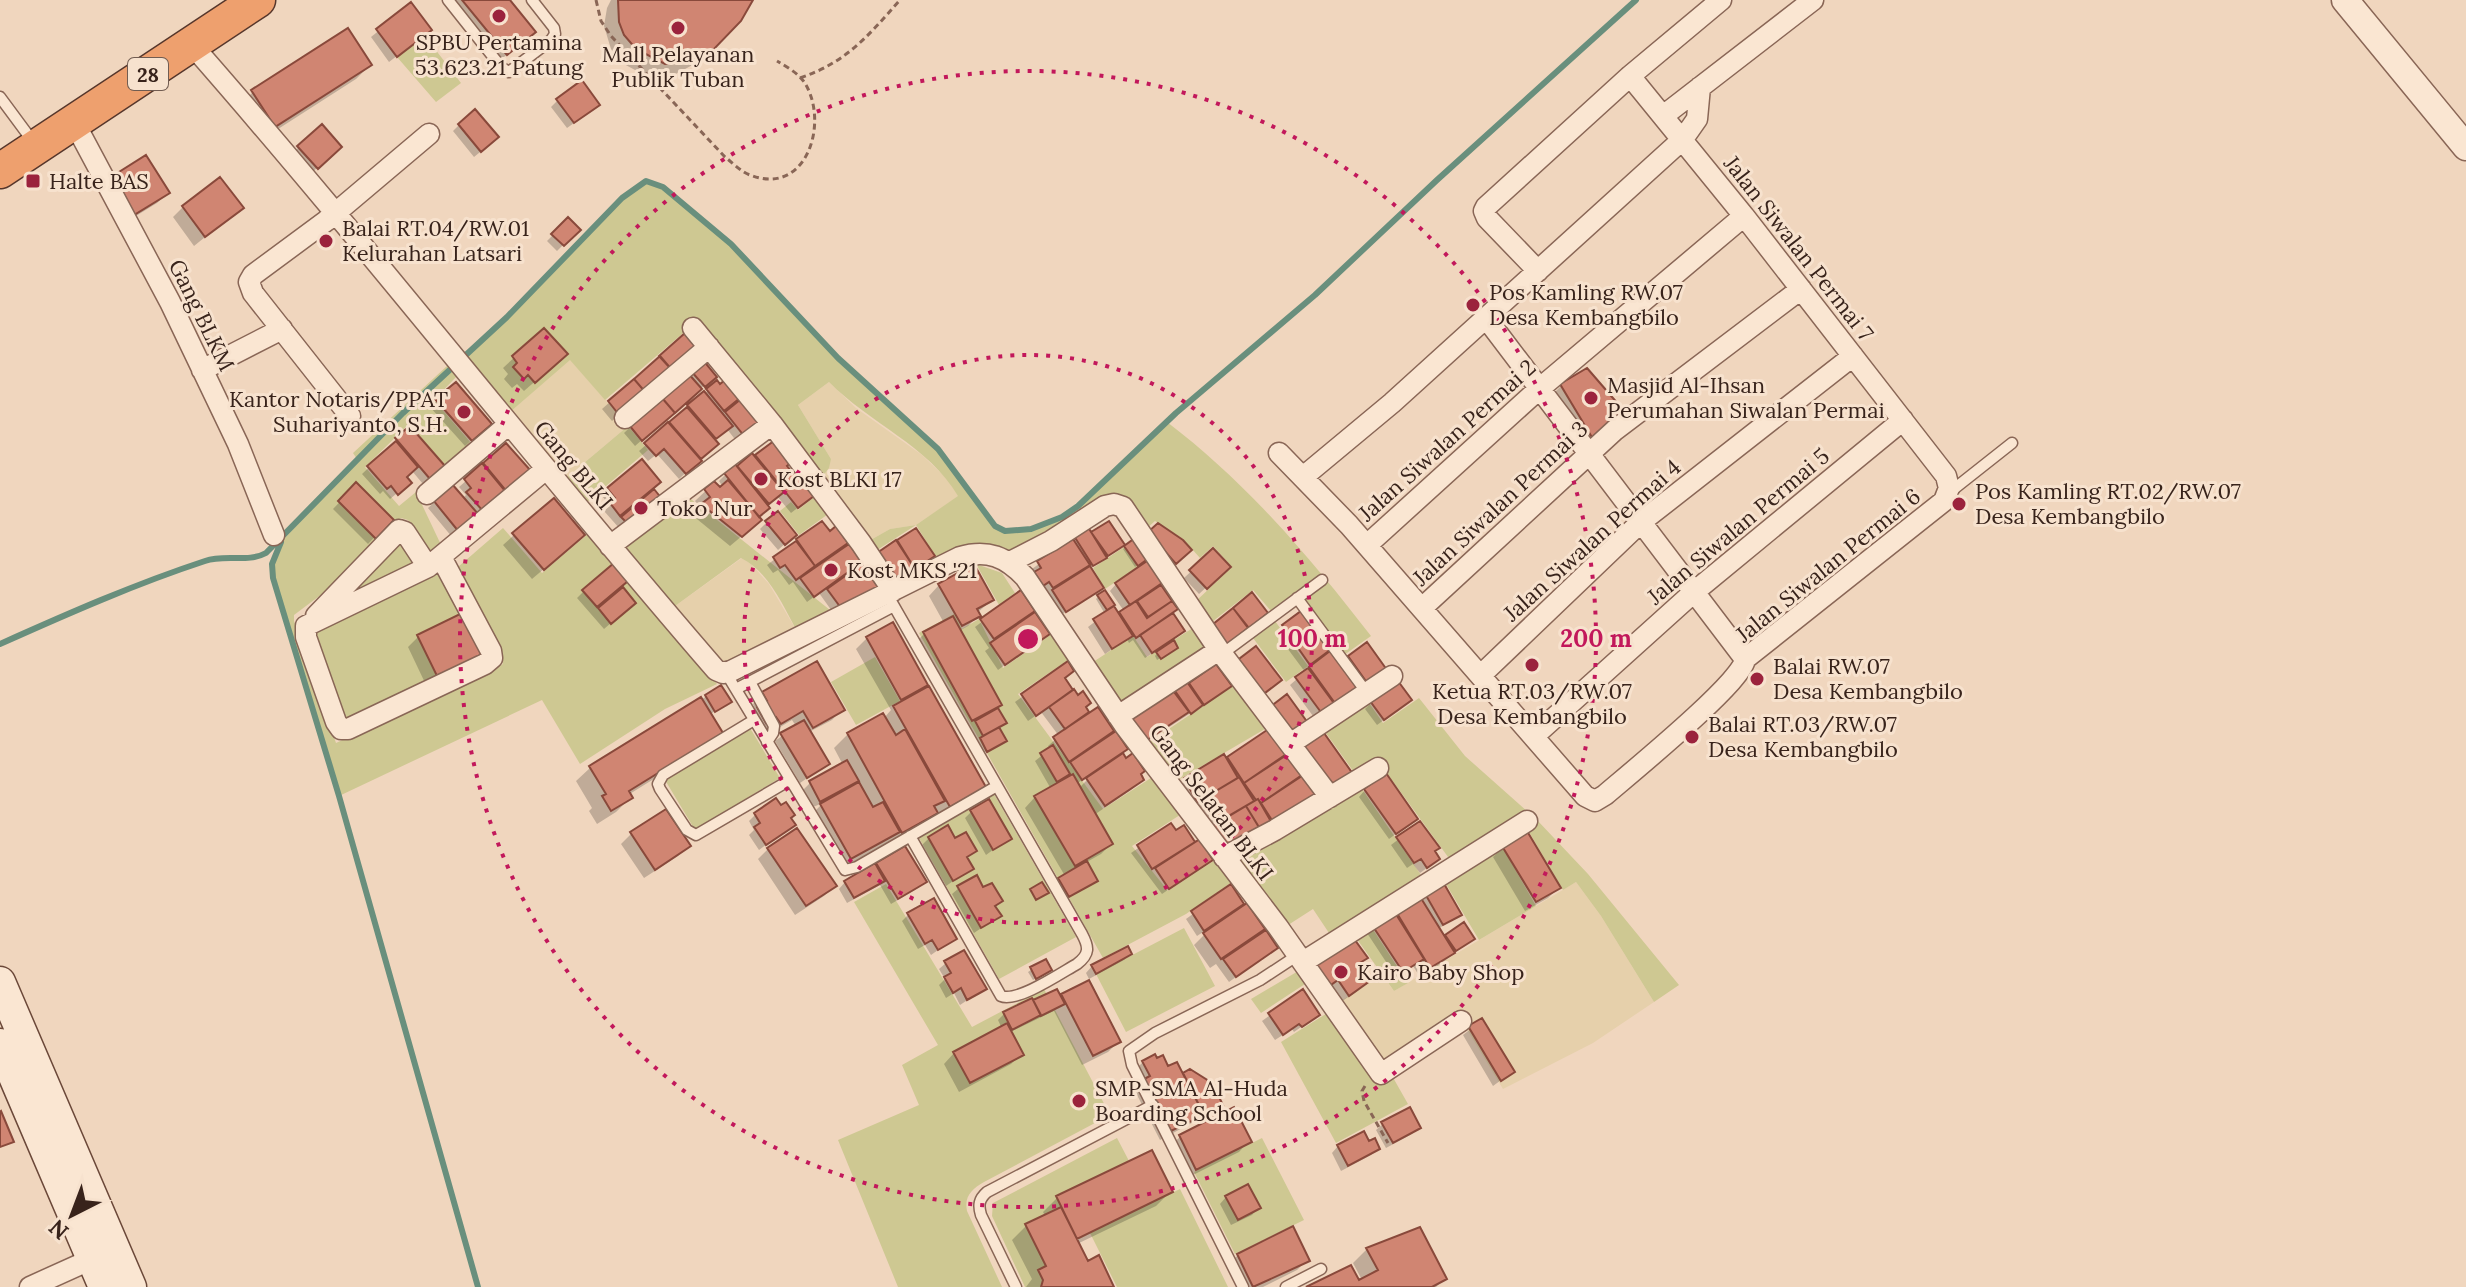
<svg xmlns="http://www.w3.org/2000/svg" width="2466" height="1287" font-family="Lora,serif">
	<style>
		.farmland { fill: #e6d0ab }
		.green { fill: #cec892 }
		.shadow { fill: #0003; fill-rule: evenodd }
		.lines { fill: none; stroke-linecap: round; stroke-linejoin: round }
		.stream { stroke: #698f7d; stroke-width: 6 }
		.building { fill: #d08572; stroke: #89493b; stroke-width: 2 }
		.service-casing { stroke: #896656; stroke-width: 13 }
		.minor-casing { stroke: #896656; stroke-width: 23 }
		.tertiary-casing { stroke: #896656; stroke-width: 29 }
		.secondary-casing { stroke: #6b4839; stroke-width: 33 }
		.trunk-casing { stroke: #56362b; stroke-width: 37 }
		.path { stroke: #896656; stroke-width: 3; stroke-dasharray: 6 4; stroke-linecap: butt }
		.service { stroke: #fae6d2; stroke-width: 10 }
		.minor { stroke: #fae6d2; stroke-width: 20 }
		.tertiary { stroke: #fae6d2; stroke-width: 26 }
		.secondary { stroke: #fae6d2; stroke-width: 30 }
		.trunk { stroke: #eea06e; stroke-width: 34 }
		.ring { fill: none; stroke: #c2185b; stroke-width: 4; stroke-dasharray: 4 8 }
		.poi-dot { fill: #9b233d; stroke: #f7e2ce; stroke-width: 3 }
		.labels { text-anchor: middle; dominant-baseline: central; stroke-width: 6; stroke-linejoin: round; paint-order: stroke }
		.shield { fill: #f7e2ce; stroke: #715c51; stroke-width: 2 }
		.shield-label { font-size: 20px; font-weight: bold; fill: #38231b }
		.poi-label { font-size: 22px; fill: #38231b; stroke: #f7e2ce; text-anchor: start }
		.street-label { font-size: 22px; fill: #38231b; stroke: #f7e2ce }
		.centre { fill: #c2185b; stroke: #f7e2ce; stroke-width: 4 }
		.ring-label { font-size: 24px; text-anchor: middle; font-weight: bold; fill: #c2185b; stroke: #f7e2ce; stroke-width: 6; stroke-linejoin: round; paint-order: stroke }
	</style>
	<rect width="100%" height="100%" fill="#f0d6be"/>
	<path class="farmland" d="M570,359L628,426L565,479L509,413Z
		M829,382L856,408L922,455L947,479L959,496L916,525L890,529L867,542L822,477L831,459L798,405Z
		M742,558L752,565L769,584L798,633L727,668L671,609Z
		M1576,882L1601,916L1654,1002L1593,1043L1503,1089L1459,1016L1382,1067L1338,1003L1381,974L1394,991Z"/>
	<path class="green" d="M425,36L461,83L436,102L397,57Z
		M646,181L663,187L731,244L838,358L938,449L995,526C1050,556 1131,454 1167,422C1246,482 1310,557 1371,636L1344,655L1297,592L1271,611L1253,590L1208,625L1194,603L1232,567L1213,546L1200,558L1183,539L1155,521L1146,529L1131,506L1012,553L938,560L916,525L874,552L867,542L890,529L916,525L958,496C929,446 869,423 829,382L798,405L831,459L829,468L822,477L696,322L605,400L570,360L509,413L463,358L541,282L631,190Z
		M448,365L457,376L434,400L471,443L445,465L409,424L365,467L399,506L416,492L443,549L429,553L408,520L401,518L334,585L294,615V621L336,743L503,664L457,571L458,567L503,528L542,573L589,533L717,684L665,709L580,764L542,700L339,796L277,594L272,564L283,540L357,459L353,453Z
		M628,426L648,450L585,504L565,479Z
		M818,494L831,512L799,535L780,511L791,502L798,510Z
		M687,496L835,614L798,633C783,606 769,572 741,558L671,609L620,547Z
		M400,539L416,566L339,602Z
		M1124,547L1138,567L1105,589L1093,568Z
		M976,564L1002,573L1015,593L999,605Z
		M440,572L484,656L344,723L312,632Z
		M954,614L962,629L979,619L1003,668L1053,633L1071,658L1018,694L1103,809L1154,776L1183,813L1132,846L1168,891L1218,858L1235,880L1186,914L1103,958L919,633Z
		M1275,621L1308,666L1286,682L1253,638Z
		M1196,626L1211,649L1119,709L1090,664L1133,636L1147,657Z
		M875,657L900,701L856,725L831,682Z
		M1237,683L1270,726L1173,783L1145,745Z
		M1419,698L1465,756L1529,813L1451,861L1378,761L1356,775L1323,729L1367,700L1383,723Z
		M750,728L780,778L695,830L665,780Z
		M1360,786L1423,878L1331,936L1313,909L1285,927L1235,859Z
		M994,794L1076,937L999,979L919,838Z
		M1537,820L1588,874L1679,985L1654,1002L1601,916L1576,882L1563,890L1526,827Z
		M1500,843L1536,906L1479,940L1443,879Z
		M886,884L972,1027L1044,989L1110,1115L984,1182C972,1189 964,1196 967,1211L1002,1287H898L838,1140L919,1105L902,1065L938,1045L854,902Z
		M1370,925L1408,983L1394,991L1354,935Z
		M1184,928L1215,986L1126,1032L1096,974Z
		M1300,970L1308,982L1261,1013L1251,999Z
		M1329,1012L1376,1083L1391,1074L1408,1104L1336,1143L1281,1042Z
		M1117,1138L1151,1203L1180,1189L1228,1287H1117L1090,1233L1076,1239L1100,1287H1025L992,1216L993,1203Z
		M1262,1138L1304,1220L1235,1254L1194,1172Z"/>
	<path class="shadow" d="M444,0H507L523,42L495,64Z
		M611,0H750L698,62L674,75L650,78L622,63L611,49L604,26L607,8Z
		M411,5L423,36L389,62L371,37Z
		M370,65L356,79L261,140L239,106L253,92Z
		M557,101L591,111L567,128L551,107Z
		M459,125L490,144L474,157L453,131Z
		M299,147L333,154L310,174L292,154Z
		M112,179L168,193L157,203L123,224Z
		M183,207L241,208L194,246L173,217Z
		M568,220L578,230L557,251L547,241Z
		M544,330L555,364L524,391L517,384L512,388L504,379L508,374L503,368Z
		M685,336L689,354L612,421L602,409Z
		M703,363L715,376L635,446L624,433L641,417L643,419Z
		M717,383L720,387L725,383L758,423L737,442L727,429L713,441L716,444L679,479L657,454L648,461L639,451Z
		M1561,386L1622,412L1582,447L1551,396Z
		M437,401L483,430L465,446L430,407Z
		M409,429L436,473L423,484L412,471L405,477L402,489L390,499L383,491L380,494L362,474Z
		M775,442L785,466L809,499L791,513L777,496L766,505L749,530L730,546L692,515L700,507L695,501L714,483L720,490L723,487L719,481L725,475L752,456L754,459Z
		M506,446L528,471L452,537L428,508L451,487L462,499L466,495L459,487Z
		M641,462L651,488L660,499L620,529L604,511L610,506L602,496Z
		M356,485L391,520L368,544L333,509Z
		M767,522L788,541L778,550L760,529Z
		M822,524L829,534L836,529L876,587L834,614L819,593L807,602L793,582L789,585L778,570L773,573L767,565Z
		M1108,524L1122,545L1089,569L1101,588L1058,617L1032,569L1076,537L1090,535Z
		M514,535L572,545L532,579L503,545Z
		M1135,541L1144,560L1135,567L1123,549Z
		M1213,551L1228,567L1199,594L1184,578Z
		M1116,584L1159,585L1175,609L1171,613L1182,631L1171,640L1176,647L1173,650L1157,660L1155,656L1162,647L1145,658L1133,640L1129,643L1127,639L1105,654L1088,627L1105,614L1096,599L1098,597L1112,605L1105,612L1118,616L1124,611L1110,591Z
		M939,585L992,600L977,613L979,615L968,626L959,631L1004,722L998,729L1002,743L984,753L914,644L924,634L944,623L929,596Z
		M620,586L634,603L604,629L577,598L584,591Z
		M1020,593L1048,633L998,670L985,651L989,648L975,627Z
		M1301,614L1356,690L1316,720L1290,685L1305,672L1276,633Z
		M892,624L983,786L973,797L939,816L937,812L922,827L841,868L811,815L823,803L813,807L803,790L810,783L843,765L834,748L848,734L882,715L884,718L891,710L856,649L867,638Z
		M418,637L470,666L427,687L408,647Z
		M1366,645L1378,676L1361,689L1342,664Z
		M816,664L842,709L832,720L809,732L828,764L800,783L775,741L796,726L792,720L770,733L765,726L755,732L748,719L756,711L753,704L763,694Z
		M1067,664L1063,679L1089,716L1098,710L1126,749L1121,754L1142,779L1131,790L1094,815L1111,844L1101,854L1085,863L1095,880L1062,902L1052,886L1065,876L1025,808L1035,797L1051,789L1035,761L1050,749L1048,746L1059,736L1041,712L1028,721L1015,702ZM1087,777L1088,779L1079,788L1076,784Z
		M1216,667L1223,692L1137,748L1122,726L1185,682L1188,686Z
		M720,688L726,704L709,715L707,746L628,795L630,798L616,812L597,824L589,811L592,808L576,781L590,768Z
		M1372,702L1403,706L1377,725L1365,709Z
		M1285,753L1278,760L1279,762L1287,756L1317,795L1268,830L1212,829L1197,803L1190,807L1178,786L1224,757L1226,761Z
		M1365,790L1416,819L1389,839L1359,797Z
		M971,812L1009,838L986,855L965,818Z
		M755,815L793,825L759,850L749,835L754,830L749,821Z
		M1420,823L1433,852L1431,865L1420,873L1413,864L1407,868L1391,845Z
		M1170,826L1175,833L1183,828L1194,845L1211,860L1162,894L1131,853Z
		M631,834L688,845L678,856L644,878L621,844Z
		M929,838L955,840L975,851L966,859L972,868L946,886L922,845Z
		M1503,847L1558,888L1548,898L1525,911L1493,857Z
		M768,849L834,886L824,896L795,915L758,859Z
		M904,849L924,882L918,888L891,904L880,885L847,903L839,889L845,882Z
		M1230,887L1242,904L1231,914L1263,929L1253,938L1276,948L1229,982L1216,964L1210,968L1194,945L1207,932L1206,930L1197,936L1186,919Z
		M959,888L983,890L1000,901L994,907L999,916L974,933L952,894Z
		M1426,894L1459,915L1438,929L1444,939L1446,936L1472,939L1442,963L1420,977L1413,966L1396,977L1367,933Z
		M908,915L955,938L931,955L925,945L918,949L902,921Z
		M1130,954L1124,960L1089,979L1086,973L1092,966Z
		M1365,958L1357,966L1367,981L1357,991L1338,1004L1317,995Z
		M1045,961L1047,972L1033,980L1028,972Z
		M946,963L984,989L960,1005L954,993L946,998L939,985L945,979L939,969Z
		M1088,983L1119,1041L1108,1052L1082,1065L1054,1011L1010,1032L1021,1054L1011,1064L959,1092L944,1064L954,1053L1002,1029L998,1020L1004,1014L1060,998Z
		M1302,992L1318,1015L1294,1032L1292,1029L1275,1040L1262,1021Z
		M1481,1021L1512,1072L1493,1086L1463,1035Z
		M1143,1062L1182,1077L1190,1072L1221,1105L1214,1111L1160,1140L1135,1091L1140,1086L1133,1072Z
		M1234,1110L1249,1141L1239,1152L1185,1179L1169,1147L1180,1137Z
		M1383,1124L1418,1128L1412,1134L1386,1148L1376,1130Z
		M1368,1144L1378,1149L1371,1155L1341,1171L1332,1153L1338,1146Z
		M1170,1192L1156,1206L1077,1244L1087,1263L1112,1287H1026L1032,1279L1012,1240L1026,1226L1045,1216L1043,1212L1057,1198Z
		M1226,1197L1258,1208L1252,1215L1231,1225L1220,1204Z
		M1367,1249L1445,1278L1436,1287H1311L1362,1280L1353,1263Z
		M1238,1255L1307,1260L1297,1270L1263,1287H1238L1227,1266Z"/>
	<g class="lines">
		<path class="stream" d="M281,542L272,564L273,578L339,796L478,1287
			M0,644C67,614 135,584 205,561C225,554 248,563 266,553L403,413L507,317L622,198L646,181L663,187L731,244L838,358L938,449L995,526L1005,531L1031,529L1062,517L1078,506L1176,413L1315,295L1437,180L1636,0"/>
	</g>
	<path class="building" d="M462,0H510L536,32L507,55Z
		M618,0H753L741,21L714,49L690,61L665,64L636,49L624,35L619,22Z
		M411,2L432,30L397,57L376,29Z
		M348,28L372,65L275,127L251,90Z
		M582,80L600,105L574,123L556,99Z
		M475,109L499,137L481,152L458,124Z
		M322,124L342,147L318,169L297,146Z
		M146,155L170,193L134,215L111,177Z
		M220,177L244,208L205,237L182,206Z
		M568,217L581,230L564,246L551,234Z
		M544,328L568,354L535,383L528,375L524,379L513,367L517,363L512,356Z
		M685,333L698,348L672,370L659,356Z
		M660,356L672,370L646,393L634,379Z
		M703,360L717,377L705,387L691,371Z
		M1587,368L1625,412L1593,439L1560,384Z
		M687,372L702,389L675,413L662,398Z
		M634,379L646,393L620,416L608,401Z
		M717,380L720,384L725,380L740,398L724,411L706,389Z
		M456,382L492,424L472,441L435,399Z
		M704,391L733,426L716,439L687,405Z
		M663,399L675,413L642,441L629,425L641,414L643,416Z
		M741,399L761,424L745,437L725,412Z
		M687,407L719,444L701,459L669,422Z
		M668,422L702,461L686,474L664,449L656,456L644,443Z
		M410,426L445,466L430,479L395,438Z
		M775,440L793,461L787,466L796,477L782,488L755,455Z
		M396,441L418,467L407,477L412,483L398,495L391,486L387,489L367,466Z
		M506,443L531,471L507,492L483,463Z
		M752,453L784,492L769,504L737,466Z
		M642,459L661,482L620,516L610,503L615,498L607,488Z
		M482,463L506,492L483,511L466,492L471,488L464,479Z
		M735,464L770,508L759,517L724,473Z
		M803,473L818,493L798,508L783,489Z
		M728,480L762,520L742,537L701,504L710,497L704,489L714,481L720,487Z
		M356,482L394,520L376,539L338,501Z
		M452,484L479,515L459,532L433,500Z
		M654,489L662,499L628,524L621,517Z
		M554,498L585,535L544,570L512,533Z
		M778,511L797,535L785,545L765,521Z
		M822,521L830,531L836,526L848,543L815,566L796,539Z
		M1109,521L1125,545L1108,556L1091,532Z
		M1158,523L1183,540L1192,550L1176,564L1148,532Z
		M1088,527L1107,558L1093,566L1074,536Z
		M916,528L935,556L915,569L897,540Z
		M1135,538L1149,558L1138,566L1124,546Z
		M1073,539L1090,565L1053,588L1049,582L1043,586L1034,572L1041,568L1037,561Z
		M896,540L915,569L895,582L877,553Z
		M796,541L815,566L796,580L785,565L780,568L773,557Z
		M849,544L862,562L814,597L800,578Z
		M1213,548L1231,567L1207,589L1189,570Z
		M1150,559L1165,581L1130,605L1115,583Z
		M614,563L628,581L597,607L582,590Z
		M862,564L879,588L841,608L827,589Z
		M974,564L994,600L977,609L981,616L962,626L938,584Z
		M1090,566L1104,588L1066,612L1052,590Z
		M1161,585L1172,601L1148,617L1137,601Z
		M623,587L636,603L611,624L598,608Z
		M1021,590L1035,611L994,639L980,619Z
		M1105,590L1115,605L1107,610L1097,595Z
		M1252,592L1268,613L1249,628L1233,608Z
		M1136,601L1147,618L1172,601L1178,609L1136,638L1119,612Z
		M1114,606L1133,636L1112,649L1093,619Z
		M1233,608L1248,628L1227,645L1212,625Z
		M1301,611L1330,650L1310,665L1282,625Z
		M1035,612L1050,634L1005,665L990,643Z
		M462,613L483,656L438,678L417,635Z
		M1173,613L1185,631L1152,653L1140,635Z
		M953,616L1002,705L972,721L923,632Z
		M893,622L928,685L901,700L866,637Z
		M1174,640L1178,648L1161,659L1156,652Z
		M1367,642L1387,670L1368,684L1348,656Z
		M1256,646L1282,680L1261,696L1235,662Z
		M1330,651L1359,690L1337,706L1309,667Z
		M817,661L845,710L813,728L803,711L781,724L776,717L766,723L757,707L767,701L762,692Z
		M1068,661L1074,671L1065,678L1073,690L1036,716L1021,694Z
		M1216,664L1232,686L1204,705L1189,683Z
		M1308,668L1336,706L1323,715L1295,677Z
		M1185,679L1203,705L1191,714L1173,688Z
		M1398,681L1412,700L1384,720L1370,701Z
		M721,685L732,702L715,712L705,695Z
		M929,686L986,787L950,807L893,706Z
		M1171,688L1189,712L1144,742L1127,718Z
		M1074,689L1078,695L1083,691L1091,703L1086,707L1089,712L1065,729L1049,707Z
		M1287,694L1308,723L1290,736L1270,707Z
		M701,697L723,733L629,791L633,798L611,811L602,796L606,794L589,766Z
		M1098,707L1114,731L1069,762L1053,737Z
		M998,708L1007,723L983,736L975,721Z
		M883,713L896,735L905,729L945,801L934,806L938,813L902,833L847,733Z
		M804,720L830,764L807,778L780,733Z
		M999,727L1007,741L987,752L980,738Z
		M1270,728L1288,753L1244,783L1227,757Z
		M1116,731L1128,749L1082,780L1070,762Z
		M1324,733L1353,774L1332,788L1304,747Z
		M1053,745L1070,774L1057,782L1040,753Z
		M1123,753L1126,758L1133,753L1145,771L1141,774L1144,780L1105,806L1086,778Z
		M1224,754L1238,778L1197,802L1184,778Z
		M1288,754L1302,775L1261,803L1258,799L1256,800L1244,783Z
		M847,760L859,781L820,802L809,781Z
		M1386,773L1418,819L1396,834L1364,789Z
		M1073,774L1113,844L1075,866L1034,796Z
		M1305,774L1320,795L1275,825L1261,803Z
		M1239,777L1254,801L1218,822L1204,798Z
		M859,782L873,807L883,802L900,832L851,859L820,804Z
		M776,798L781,805L786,802L795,815L791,818L796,825L766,845L754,827L760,823L754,813Z
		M989,799L1012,839L993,850L970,810Z
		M1258,799L1273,825L1262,832L1246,806Z
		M1246,806L1260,829L1225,850L1211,827Z
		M666,809L691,846L655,870L630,832Z
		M1420,821L1440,848L1435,851L1440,859L1427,868L1421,859L1414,863L1396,837Z
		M1171,823L1176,830L1184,825L1195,842L1152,869L1137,845Z
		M948,825L955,838L966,832L977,851L967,857L974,869L953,881L928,837Z
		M797,828L837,886L806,906L767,848Z
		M1527,831L1561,888L1536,902L1502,846Z
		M1200,839L1213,860L1169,889L1155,868Z
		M905,846L927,882L898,899L876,863Z
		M1087,861L1098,881L1069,897L1058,878Z
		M875,863L885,881L854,898L844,881Z
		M977,875L983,887L992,883L1003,901L995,906L1002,916L981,928L957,886Z
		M1042,882L1049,893L1036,900L1030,889Z
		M1443,882L1462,915L1443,925L1424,892Z
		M1231,884L1244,904L1204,931L1191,911Z
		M1419,895L1455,953L1430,968L1395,910Z
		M934,898L957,939L938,950L932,940L925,944L907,913Z
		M1247,903L1265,929L1221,959L1203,933Z
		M1394,911L1424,959L1403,972L1372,925Z
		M1464,922L1475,939L1456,951L1445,935Z
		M1266,930L1278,948L1236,977L1223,959Z
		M1352,936L1368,958L1358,964L1370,981L1349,996L1338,980L1328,987L1312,964Z
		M1128,946L1132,954L1096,974L1091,965Z
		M964,950L987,989L967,1000L961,988L953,993L944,977L951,973L944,961Z
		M1046,959L1052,970L1036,979L1030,967Z
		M1089,980L1121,1042L1093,1056L1061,994Z
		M1057,989L1065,1004L1041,1016L1033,1000Z
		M1303,989L1320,1015L1302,1027L1299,1024L1283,1035L1268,1013Z
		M1032,998L1041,1015L1012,1030L1003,1012Z
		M1482,1018L1515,1072L1501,1081L1468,1026Z
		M1007,1023L1024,1055L970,1083L953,1052Z
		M1155,1054L1157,1058L1163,1055L1168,1066L1177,1062L1204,1115L1171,1131L1144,1079L1150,1076L1142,1061Z
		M1190,1069L1212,1083L1223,1105L1204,1115L1183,1073Z
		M1234,1107L1252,1142L1196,1170L1179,1135Z
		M1410,1107L1421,1128L1393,1143L1381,1122Z
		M1,1111L14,1142L0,1147V1112Z
		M1364,1131L1369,1141L1375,1138L1380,1149L1348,1166L1337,1145Z
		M1152,1150L1173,1192L1077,1239L1056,1196Z
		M1248,1184L1261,1208L1238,1220L1225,1196Z
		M1061,1207L1088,1261L1099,1255L1114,1287H1041L1043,1280L1038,1270L1046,1266L1025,1224Z
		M1293,1226L1310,1261L1253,1287L1237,1254Z
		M1420,1227L1447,1279L1432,1287H1306L1351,1265L1359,1280L1378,1270L1366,1248Z"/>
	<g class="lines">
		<g class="service-casing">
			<path id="service" d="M448,0L502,68L509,72L551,40L555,34L554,28L532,0
				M0,97L34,143
				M1950,492L2012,443
				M887,594L1082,934C1089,947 1090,954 1077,964C1061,973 1017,1003 1001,996L910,836
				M1297,598L1367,693
				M1222,654L1322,580
				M726,673L845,870L857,867L997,786
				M750,682L774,726L773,733L767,742
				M736,689L894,606
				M754,720L663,775L658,784L660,789L687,830L696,835L790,780
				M1016,1287L981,1215C978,1205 979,1199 987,1192L1153,1105
				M1243,1287L1132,1065L1129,1051L1155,1033L1260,980L1298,955
				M1286,1287L1321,1269"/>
		</g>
		<g class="minor-casing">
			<path id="minor" d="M192,45C371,249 538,465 716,670L723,673L731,671L960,557C988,549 1006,557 1025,577L1125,726L1278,927L1381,1074L1461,1021
				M1663,116L1813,0
				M74,122L170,302L238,444L274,535
				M1538,271L1487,218L1484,211L1486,207L1630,76L1721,0
				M1486,318L1745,659
				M693,328L772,424
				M202,370L282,329
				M350,416L253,293L249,282L253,275L326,221L429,134
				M625,418L709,347
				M1279,453L1349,525L1585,796L1595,801L1605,795C1627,776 1746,679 1745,659L1944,501L1949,488L1946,476L1744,216L1630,76
				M1303,477L1392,403L1683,139L1697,119L1700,87
				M427,494L509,424
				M1367,545L1539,389L1744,216
				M610,546L772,424L861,543L893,591
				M441,557L491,651L492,658L485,664L348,729H341L336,722L306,637V626L428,567L546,469
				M1010,562L1051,541L1105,506L1114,504L1123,507L1219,650L1330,797
				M1422,608L1615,430L1801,289
				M316,616L399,530L405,532L428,567
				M1481,675L1641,522L1853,356
				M1118,716L1219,650
				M1534,736L1694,592L1903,420
				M1290,744L1392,676
				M1224,857L1275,830L1378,768
				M1303,962L1527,821
				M30,1287L92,1259"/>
		</g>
		<g class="tertiary-casing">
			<path id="tertiary" d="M2345,0L2466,147"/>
		</g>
		<g class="secondary-casing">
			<path id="secondary" d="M0,982L131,1287
				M0,1044L104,1287"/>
		</g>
		<g class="trunk-casing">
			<path id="trunk" d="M0,171L258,0"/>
		</g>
		<path class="path" d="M596,0L601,21L611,36L725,157C733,163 741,172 750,175C805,197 829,126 806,85C800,74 787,67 777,61
			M800,78C847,62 868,36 900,0
			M1365,1086L1362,1091L1364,1101L1388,1143"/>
		<use href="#service" class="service"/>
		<use href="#minor" class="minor"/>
		<use href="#tertiary" class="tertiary"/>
		<use href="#secondary" class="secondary"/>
		<use href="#trunk" class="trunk"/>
	</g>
	<g class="ring">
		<circle cx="1028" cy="639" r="284"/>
		<circle cx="1028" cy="639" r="568"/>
	</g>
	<g class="poi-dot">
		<circle cx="499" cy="16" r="8"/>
		<circle cx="678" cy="28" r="8"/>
		<rect x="25" y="173" width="16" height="16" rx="4"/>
		<circle cx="326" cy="241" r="8"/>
		<circle cx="1473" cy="305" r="8"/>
		<circle cx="1591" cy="398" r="8"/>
		<circle cx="464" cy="412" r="8"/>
		<circle cx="761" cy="479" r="8"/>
		<circle cx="1959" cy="504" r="8"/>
		<circle cx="641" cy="508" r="8"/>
		<circle cx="831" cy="570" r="8"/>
		<circle cx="1532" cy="665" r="8"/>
		<circle cx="1757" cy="679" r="8"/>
		<circle cx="1692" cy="737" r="8"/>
		<circle cx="1341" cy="972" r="8"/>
		<circle cx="1079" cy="1101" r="8"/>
	</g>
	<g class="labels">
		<rect class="shield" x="128" y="58" width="40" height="32" rx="6"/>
		<g class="shield-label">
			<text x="148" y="74">28</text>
		</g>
		<g class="poi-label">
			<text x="499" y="42" text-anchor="middle">SPBU Pertamina<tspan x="499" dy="25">53.623.21 Patung</tspan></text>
			<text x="678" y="54" text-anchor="middle">Mall Pelayanan<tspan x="678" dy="25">Publik Tuban</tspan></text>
			<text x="49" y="181">Halte BAS</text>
			<text x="342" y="228">Balai RT.04/RW.01<tspan x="342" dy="25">Kelurahan Latsari</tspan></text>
			<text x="1489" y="292">Pos Kamling RW.07<tspan x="1489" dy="25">Desa Kembangbilo</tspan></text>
			<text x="1607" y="385">Masjid Al-Ihsan<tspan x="1607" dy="25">Perumahan Siwalan Permai</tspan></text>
			<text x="448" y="399" text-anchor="end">Kantor Notaris/PPAT<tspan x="448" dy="25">Suhariyanto, S.H.</tspan></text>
			<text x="777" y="479">Kost BLKI 17</text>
			<text x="1975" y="491">Pos Kamling RT.02/RW.07<tspan x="1975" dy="25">Desa Kembangbilo</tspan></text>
			<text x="657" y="508">Toko Nur</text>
			<text x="847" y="570">Kost MKS '21</text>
			<text x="1773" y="666">Balai RW.07<tspan x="1773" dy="25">Desa Kembangbilo</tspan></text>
			<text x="1532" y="691" text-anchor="middle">Ketua RT.03/RW.07<tspan x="1532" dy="25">Desa Kembangbilo</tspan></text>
			<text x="1708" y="724">Balai RT.03/RW.07<tspan x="1708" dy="25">Desa Kembangbilo</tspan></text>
			<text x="1357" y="972">Kairo Baby Shop</text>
			<text x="1095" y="1088">SMP-SMA Al-Huda<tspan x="1095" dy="25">Boarding School</tspan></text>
		</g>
		<g class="street-label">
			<text transform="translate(1799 248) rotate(52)">Jalan Siwalan Permai 7</text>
			<text transform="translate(202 315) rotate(64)">Gang BLKM</text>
			<text transform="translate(1447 440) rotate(-42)">Jalan Siwalan Permai 2</text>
			<text transform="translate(574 465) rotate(50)">Gang BLKI</text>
			<text transform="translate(1500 503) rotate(-43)">Jalan Siwalan Permai 3</text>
			<text transform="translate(1738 526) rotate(-40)">Jalan Siwalan Permai 5</text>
			<text transform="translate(1592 540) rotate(-42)">Jalan Siwalan Permai 4</text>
			<text transform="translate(1828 565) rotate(-39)">Jalan Siwalan Permai 6</text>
			<text transform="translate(1212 802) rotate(53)">Gang Selatan BLKI</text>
		</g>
	</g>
	<circle cx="1028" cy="639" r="12" class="centre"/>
	<g class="ring-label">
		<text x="1312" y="647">100 m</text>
		<text x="1596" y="647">200 m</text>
	</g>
	<g transform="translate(72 1215) rotate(222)" stroke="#f7e2ce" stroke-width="6" paint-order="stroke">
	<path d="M0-6L14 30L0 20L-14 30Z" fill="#38231b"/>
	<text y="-12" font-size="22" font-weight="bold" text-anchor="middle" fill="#38231b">N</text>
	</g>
</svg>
